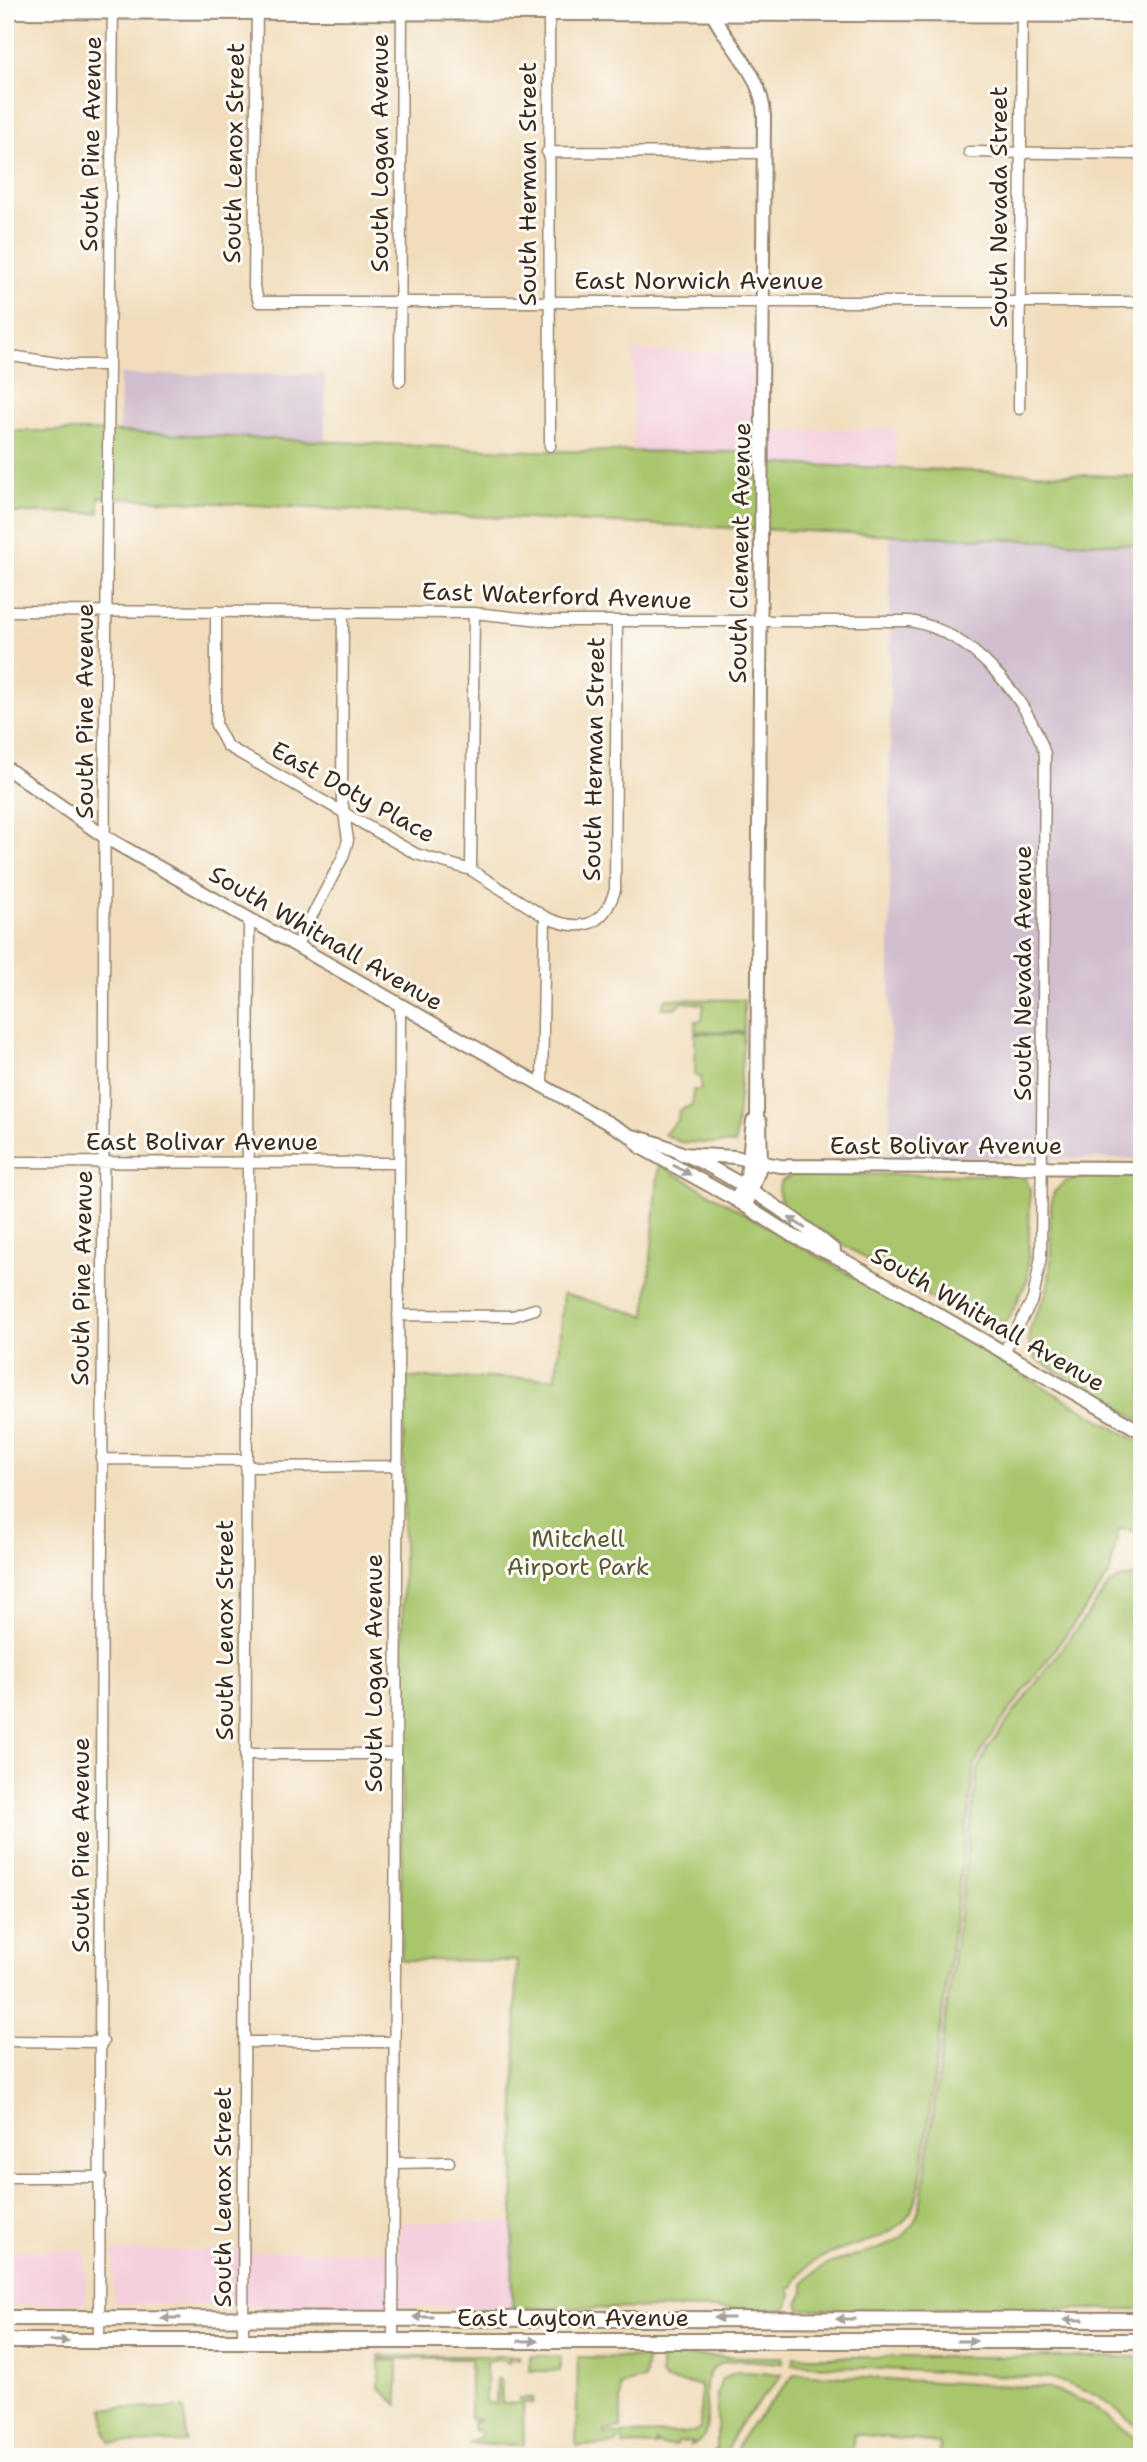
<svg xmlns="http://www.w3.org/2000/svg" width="1147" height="2462" font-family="'Shantell Sans',sans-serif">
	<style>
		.built { fill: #f4cfdd }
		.industrial { fill: #d0bdcd }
		.green { fill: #a9c66d; stroke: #727846; stroke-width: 2 }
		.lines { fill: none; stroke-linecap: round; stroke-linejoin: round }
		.minor-casing { stroke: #96846d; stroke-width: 13 }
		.tertiary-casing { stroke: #96846d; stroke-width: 16 }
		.secondary-casing { stroke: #96846d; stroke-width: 18 }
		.minor { stroke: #fff; stroke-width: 10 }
		.tertiary { stroke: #fff; stroke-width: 12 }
		.secondary { stroke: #fff; stroke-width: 14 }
		.oneway { fill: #a79f9a }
		.labels { text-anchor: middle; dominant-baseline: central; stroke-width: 6; stroke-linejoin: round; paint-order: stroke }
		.street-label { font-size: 24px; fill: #3b2a1e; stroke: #fdfcf7 }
		.park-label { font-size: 24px; fill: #5c5936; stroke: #fdfcf7 }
	</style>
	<rect width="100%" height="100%" fill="#fdfcf7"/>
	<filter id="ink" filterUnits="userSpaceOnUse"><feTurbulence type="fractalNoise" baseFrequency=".0143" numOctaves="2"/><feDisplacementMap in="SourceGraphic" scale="14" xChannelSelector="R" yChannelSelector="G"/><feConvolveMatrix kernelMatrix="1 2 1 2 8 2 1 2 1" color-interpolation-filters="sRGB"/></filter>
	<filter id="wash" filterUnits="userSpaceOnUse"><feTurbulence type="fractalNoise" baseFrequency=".00686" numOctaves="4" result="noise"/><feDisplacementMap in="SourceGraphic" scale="28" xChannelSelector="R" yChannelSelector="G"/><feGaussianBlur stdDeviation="1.57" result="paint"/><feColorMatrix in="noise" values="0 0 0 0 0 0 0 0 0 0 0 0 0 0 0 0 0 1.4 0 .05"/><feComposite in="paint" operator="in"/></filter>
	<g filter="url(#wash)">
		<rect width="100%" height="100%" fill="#f1ddbc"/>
		<path class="built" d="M633,351L754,353L753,431L895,428L896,468L772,464L771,452L633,451Z
			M400,2222H513L512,2308L114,2304L113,2251H399Z
			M5,2250H85L86,2303L5,2305Z"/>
		<path class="industrial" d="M325,374V442L119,432L120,375Z
			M890,532L1142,545V1159L890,1157Z"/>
		<path class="green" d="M5,431H100L532,451L751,452L752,463L1142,477V545L565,521L99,497V513H5Z
			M666,999L744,1000V1032L695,1031V1021L702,1020L704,1004L683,1002L675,1008H662Z
			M695,1033L744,1034L735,1144L680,1142L664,1134L678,1120L679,1111L692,1105L693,1090H701V1077L695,1076Z
			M659,1164L1142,1444V1532L1119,1529L1109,1576L988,1740L975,1764L924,2155C921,2175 920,2196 910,2213C885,2254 810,2239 793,2287L789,2288L791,2294L787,2309L512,2308L517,1961L401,1960L404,1378H556L563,1294L646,1316Z
			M795,1174L1017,1175L1026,1180L1030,1189L1028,1278L1009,1319L995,1326L944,1306L783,1208L778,1189L781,1181Z
			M1096,1175L1142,1176V1421L1036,1359C1017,1334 1040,1314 1047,1289C1056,1258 1045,1223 1054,1192L1066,1181Z
			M1142,1576V2309H800L798,2303L804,2293V2284C827,2249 888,2261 912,2226C920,2214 921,2197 924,2184L978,1770L987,1749L1109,1585L1119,1579Z
			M379,2356H519V2359H509V2363L495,2359L486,2362V2403L496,2404L497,2379H501L502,2404L519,2403L520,2398H533V2403H523L524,2445L469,2444L481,2436L480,2432L474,2430L473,2422L480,2419H470V2359H379Z
			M530,2356H560V2371H530Z
			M661,2356L775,2357H782L783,2363C765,2363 739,2357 722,2363C685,2377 728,2437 690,2446L692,2442H679L674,2446H662L656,2441L657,2446L623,2445V2440H618L617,2444L612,2445L576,2446L578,2357L647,2358L644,2380L621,2385V2428L605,2431V2434L693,2433L700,2429L701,2385L666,2381L661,2376Z
			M794,2357H1142V2430L1099,2396L1052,2378L792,2364Z
			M379,2361H398V2405L379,2388Z
			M737,2372L783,2374L735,2431L724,2457H710L717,2449V2393L722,2379Z
			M795,2374L1047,2388L1091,2404L1137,2440L1132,2457H939L940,2443L854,2434L851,2457H733L744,2434Z
			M104,2408H184L187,2442L111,2443L105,2430Z"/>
	</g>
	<g filter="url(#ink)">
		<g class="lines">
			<g class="minor-casing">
				<path id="minor" d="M549,5L550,446
					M257,6L254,287L259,302H1142
					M547,152L764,153
					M969,152L1142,154
					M5,355L70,365H107
					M400,381L402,5
					M1019,409L1022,5
					M5,611L474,613L550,621H910C970,631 1028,697 1045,754L1041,1257L1033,1299L1004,1352
					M216,611V725L227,746L416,854L471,870L545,917
					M471,870L474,613
					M296,946L343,857L348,840L342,800L343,612
					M542,1084L545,917C578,932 603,929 615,890L617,622
					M5,1162L398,1163
					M398,1315L513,1316L535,1309
					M101,1459L246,1460
					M246,1467L396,1466
					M246,1754H395
					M5,2041L103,2042
					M245,2042H393
					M394,2163L449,2162
					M5,2177H101
					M99,2341L105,726L113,7
					M393,2341L400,1005
					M243,2342L249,919"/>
			</g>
			<g class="tertiary-casing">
				<path id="tertiary" d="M708,5C725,45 762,70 764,116L757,1118L760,1122L761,1164L746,1206
					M5,767L105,837L631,1136L642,1148L736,1200L791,1235L849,1263L1142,1432
					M632,1136C694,1149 785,1209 834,1250
					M681,1154L735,1157L780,1166L1142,1168
					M739,1194L747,1176L753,1121L757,1118"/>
			</g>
			<g class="secondary-casing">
				<path id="secondary" d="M5,11L1142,15
					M5,2318L1142,2320
					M5,2341H1142"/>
			</g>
			<use href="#minor" class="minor"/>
			<use href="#tertiary" class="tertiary"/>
			<use href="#secondary" class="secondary"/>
		</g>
		<defs><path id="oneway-solid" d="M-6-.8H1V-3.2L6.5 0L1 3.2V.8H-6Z" transform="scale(1.75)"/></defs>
		<g class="oneway">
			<use href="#oneway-solid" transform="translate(682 1170) rotate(29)"/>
			<use href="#oneway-solid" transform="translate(797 1223) rotate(-147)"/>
			<use href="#oneway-solid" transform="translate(423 2317) rotate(-180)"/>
			<use href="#oneway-solid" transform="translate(171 2318) rotate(180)"/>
			<use href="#oneway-solid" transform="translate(724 2318) rotate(-180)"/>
			<use href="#oneway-solid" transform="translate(846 2319) rotate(-180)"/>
			<use href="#oneway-solid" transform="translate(1074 2320) rotate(-180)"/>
			<use href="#oneway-solid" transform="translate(59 2341)"/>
			<use href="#oneway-solid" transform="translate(528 2341)"/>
			<use href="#oneway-solid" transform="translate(967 2341)"/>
		</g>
	</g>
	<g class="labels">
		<g class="street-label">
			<text transform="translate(91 144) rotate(-89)">South Pine Avenue</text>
			<text transform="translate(234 153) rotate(-89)">South Lenox Street</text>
			<text transform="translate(380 153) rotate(-90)">South Logan Avenue</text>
			<text transform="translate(528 184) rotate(-90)">South Herman Street</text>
			<text transform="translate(999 207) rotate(-90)">South Nevada Street</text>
			<text x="699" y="281">East Norwich Avenue</text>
			<text transform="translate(740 553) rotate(-89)">South Clement Avenue</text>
			<text transform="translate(557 596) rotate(2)">East Waterford Avenue</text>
			<text transform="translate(85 711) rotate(-90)">South Pine Avenue</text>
			<text transform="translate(594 759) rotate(-89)">South Herman Street</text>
			<text transform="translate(353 792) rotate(29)">East Doty Place</text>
			<text transform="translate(326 938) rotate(30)">South Whitnall Avenue</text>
			<text transform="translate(1023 973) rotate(-90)">South Nevada Avenue</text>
			<text x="202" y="1142">East Bolivar Avenue</text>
			<text x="946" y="1146">East Bolivar Avenue</text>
			<text transform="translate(82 1278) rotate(-89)">South Pine Avenue</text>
			<text transform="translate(988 1319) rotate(30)">South Whitnall Avenue</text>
			<text transform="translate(225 1630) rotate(-90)">South Lenox Street</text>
			<text transform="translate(374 1673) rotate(-90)">South Logan Avenue</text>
			<text transform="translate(81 1845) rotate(-90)">South Pine Avenue</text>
			<text transform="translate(223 2197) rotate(-90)">South Lenox Street</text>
			<text x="573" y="2318">East Layton Avenue</text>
		</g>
		<g class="park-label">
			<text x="578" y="1539">Mitchell<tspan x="578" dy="28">Airport Park</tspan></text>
		</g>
	</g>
	<rect width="1147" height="2462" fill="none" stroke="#fdfcf7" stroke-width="28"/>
</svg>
